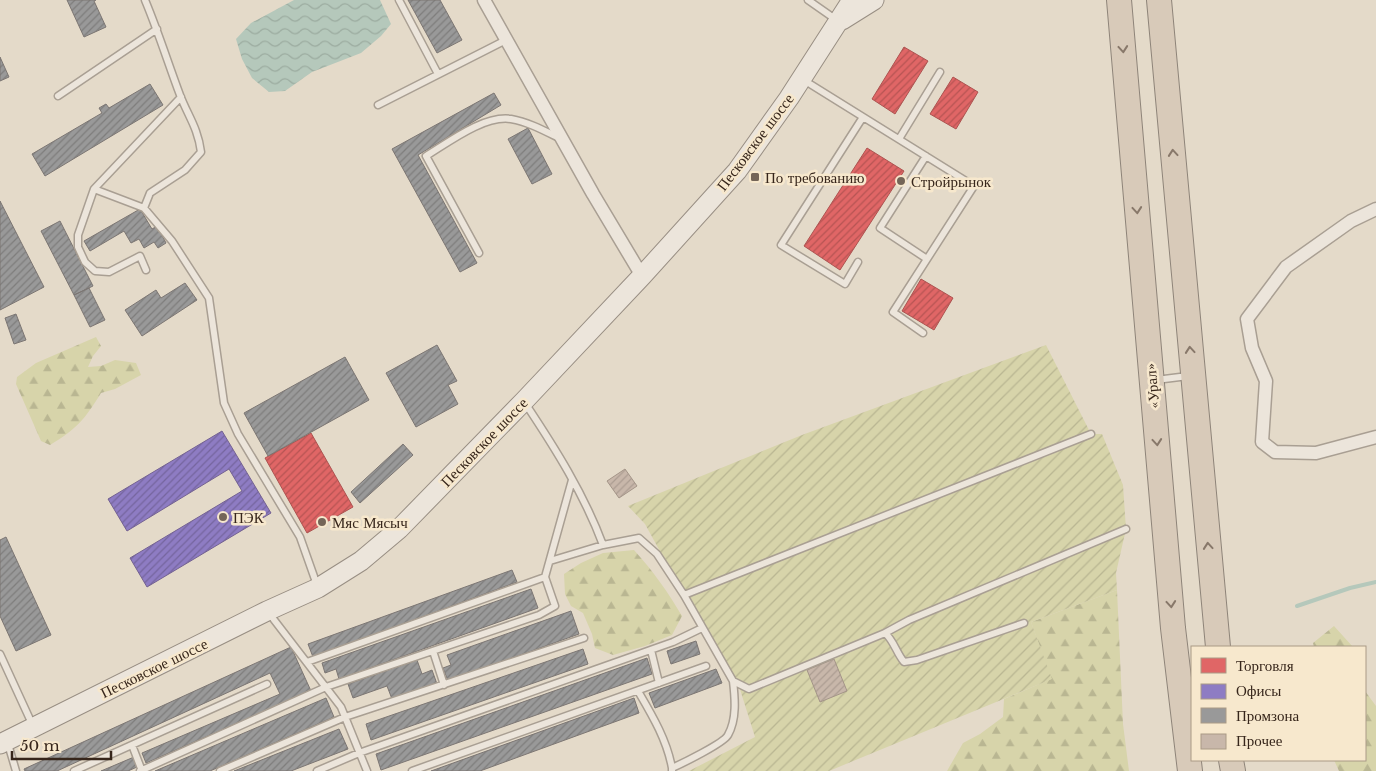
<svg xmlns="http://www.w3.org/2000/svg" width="1376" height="771" font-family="'Libre Baskerville',serif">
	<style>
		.forest { fill: url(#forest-firs) }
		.garden { fill: url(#garden-furrows) }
		.water { fill: url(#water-waves) }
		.shops { fill: url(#shops-hatch); stroke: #ad5350 }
		.offices { fill: url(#offices-hatch); stroke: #746291 }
		.industry { fill: url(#industry-hatch); stroke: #7c7673 }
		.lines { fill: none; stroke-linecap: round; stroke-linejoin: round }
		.stream { stroke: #b5c8bb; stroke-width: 4 }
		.building { fill: url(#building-hatch); stroke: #a49588 }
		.lane-casing { stroke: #a99f93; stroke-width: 9 }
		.street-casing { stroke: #a99f93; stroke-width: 15 }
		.secondary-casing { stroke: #988e83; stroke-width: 21 }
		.highway-casing { stroke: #8e8479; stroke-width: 26 }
		.lane { stroke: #ece5db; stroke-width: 6 }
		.street { stroke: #ece5db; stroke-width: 12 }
		.secondary { stroke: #ece5db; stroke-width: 19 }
		.highway { stroke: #d8cab9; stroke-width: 24 }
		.oneway { stroke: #88786a }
		.poi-dot { fill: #746558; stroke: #f7e8cd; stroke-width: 2 }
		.labels { text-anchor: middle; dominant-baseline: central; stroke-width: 5; stroke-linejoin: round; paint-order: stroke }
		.street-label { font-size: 15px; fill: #37261b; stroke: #f7e8cd }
		.poi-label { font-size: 15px; fill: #37261b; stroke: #f7e8cd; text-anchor: start }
	</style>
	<defs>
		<pattern id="forest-firs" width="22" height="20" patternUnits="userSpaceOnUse" patternTransform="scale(1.25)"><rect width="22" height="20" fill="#d7d4aa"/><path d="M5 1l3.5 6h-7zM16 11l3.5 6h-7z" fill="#b9b692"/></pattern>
		<pattern id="garden-furrows" width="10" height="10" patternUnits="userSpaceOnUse" patternTransform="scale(1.25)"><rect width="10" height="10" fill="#d7d4aa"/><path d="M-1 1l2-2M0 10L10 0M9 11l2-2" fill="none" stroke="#b9b692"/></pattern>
		<pattern id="water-waves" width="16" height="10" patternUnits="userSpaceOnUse" patternTransform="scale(1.25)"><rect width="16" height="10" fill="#b5c8bb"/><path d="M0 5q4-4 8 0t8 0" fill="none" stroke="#9caca0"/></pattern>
		<pattern id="shops-hatch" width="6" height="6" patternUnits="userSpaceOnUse" patternTransform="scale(1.25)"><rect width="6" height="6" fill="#e06666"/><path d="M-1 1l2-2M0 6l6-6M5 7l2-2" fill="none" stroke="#b65453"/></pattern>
		<pattern id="offices-hatch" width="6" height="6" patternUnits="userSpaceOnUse" patternTransform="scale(1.25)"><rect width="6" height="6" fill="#8e7cc3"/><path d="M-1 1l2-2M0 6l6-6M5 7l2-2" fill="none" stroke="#75659e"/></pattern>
		<pattern id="industry-hatch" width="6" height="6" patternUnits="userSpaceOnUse" patternTransform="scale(1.25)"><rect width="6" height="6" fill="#999"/><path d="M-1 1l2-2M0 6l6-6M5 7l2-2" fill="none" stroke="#7e7d7c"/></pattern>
		<pattern id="building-hatch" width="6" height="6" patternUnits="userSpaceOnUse" patternTransform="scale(1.25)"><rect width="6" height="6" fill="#c8b7aa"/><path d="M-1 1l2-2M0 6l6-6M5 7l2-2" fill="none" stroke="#ac9d92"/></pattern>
	</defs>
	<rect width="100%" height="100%" fill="#e4dac9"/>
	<path class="forest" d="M96,337L101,346L93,356L88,367L101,366L115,360L136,363L141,375L115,389L101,393C85,419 77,429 50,445L41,441L16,384L17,377L36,363Z
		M634,550C653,571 668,592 682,616L672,635L645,646L613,655L595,648L592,634L583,613L571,606L565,594L564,574L581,563L603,553Z
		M1117,590L1123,724L1129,771H947L963,743L980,734L1003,717L1004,699L1051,679L1031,622Z
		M1334,626L1353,647H1314L1313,643Z
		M1365,691L1376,706V771H1339L1334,760H1365Z"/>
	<path class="garden" d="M1046,345L1091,434H1102L1123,485L1126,529L1116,573L1117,590L1031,622L1052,679L829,771H689L755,737L738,683L702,628L645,524L628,506L802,435Z"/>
	<path class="water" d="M294,0H380L391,24L381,36L361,53L312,72L285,91L269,92L252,78L242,59L236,39L251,23Z"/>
	<path class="shops" d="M904,47L928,61L895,114L872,99Z
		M953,77L978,92L956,129L930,114Z
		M867,148L904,171L840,270L804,246Z
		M921,279L953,298L934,330L902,311Z
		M311,433L353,507L307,533L265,458Z"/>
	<path class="offices" d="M222,431L271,513L147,587L130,558L242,491L229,469L127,531L108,499Z"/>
	<path class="industry" d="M67,0H96L94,1L106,27L84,37Z
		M408,0H440L462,40L437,53Z
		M0,57L9,77L0,81Z
		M150,84L163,105L45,176L32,154L102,113L99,108L106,104L109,108Z
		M494,93L501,105L418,155L477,263L460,272L392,149Z
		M528,128L552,174L532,184L508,139Z
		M0,201L44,287L0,310Z
		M140,209L152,229L157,226L166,243L158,248L154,242L144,248L139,239L131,243L124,231L90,251L84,241Z
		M60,221L93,286L74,295L41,231Z
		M185,283L197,300L142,336L125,310L156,290L161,298Z
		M89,288L105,320L90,327L74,295Z
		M16,314L26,340L14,344L5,318Z
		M437,345L457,381L448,385L458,404L416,427L386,373Z
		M345,357L369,400L268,456L244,413Z
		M403,444L413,455L360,503L351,492Z
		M6,537L51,635L16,651L0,616V540Z
		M512,570L517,582L313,657L308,644Z
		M531,589L538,608L339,679L336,669L325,673L322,663Z
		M571,611L579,634L448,681L443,668L451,665L447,655Z
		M696,641L700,654L671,664L667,651Z
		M291,647L311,691L146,763L142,753L280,694L270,673L57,771H25L24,769Z
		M583,649L588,664L371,740L366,724Z
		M647,658L652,674L381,770L376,754Z
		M417,660L422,674L432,670L437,684L392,699L387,686L353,698L348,684Z
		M716,669L722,683L655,708L649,693Z
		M326,698L334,717L210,771H155Z
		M634,698L639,713L480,771H431Z
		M339,729L348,749L291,771H234Z
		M134,757L137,767L128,771H101Z"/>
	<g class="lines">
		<path class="stream" d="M1297,606L1350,588L1376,582"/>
	</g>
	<path class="building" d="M625,469L637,486L619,498L607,481Z
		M834,659L847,691L820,702L807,670Z"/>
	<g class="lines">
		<g class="lane-casing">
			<path id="lane" d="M399,0L438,74
				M808,0L838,21
				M802,79L974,186L893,312L923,333
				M58,96L157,29
				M378,105L506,40
				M899,139L940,72
				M926,156L880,228L927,259
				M94,189L144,208L172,241L209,298L224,403L238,434L300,537L317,585
				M144,208L150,193L185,170L201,152C198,128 188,116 180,95C168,63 158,31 145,0
				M479,253L426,156C449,142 484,115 511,119C528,122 543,130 559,138
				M858,262L845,284L781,245L863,117
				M146,270L140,256L109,272L95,271L85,262L78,247V235L94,189L181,97
				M1156,380L1188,376
				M525,403C555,448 584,494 603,545L639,538L657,554L684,595L733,681C735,698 737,719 728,735C724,743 683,763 672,768V771
				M550,561L603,545
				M684,595L1091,434
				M268,612L341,707L367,771
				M885,633C894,641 896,652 904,662L917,660L1024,623
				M651,650L659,683
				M433,651L444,685
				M0,654L33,726
				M307,662L545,577
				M733,681L749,689L885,633L909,620L1126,529
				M638,691C652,715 667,740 672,768
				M8,744L16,771
				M132,745L142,771
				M74,771L267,684
				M140,771L326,687L539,615L555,606L545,577L572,480
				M220,771L345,717L584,638
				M317,771L359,753L673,642L702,628
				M412,771L706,666"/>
		</g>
		<g class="street-casing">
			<path id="street" d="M484,0L593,194L642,276
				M1376,209L1351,221L1286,267L1247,319L1252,348L1266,381L1262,442L1275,452L1316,453L1376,437"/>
		</g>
		<g class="secondary-casing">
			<path id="secondary" d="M842,20L874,0
				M0,744L267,611L318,588L361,561L399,529L524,401L642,276L737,171L789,98L852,0"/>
		</g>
		<g class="highway-casing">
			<path id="highway" d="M1119,0L1173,628L1190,771
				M1159,0L1218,647
				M1231,760L1233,771"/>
		</g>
		<use href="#lane" class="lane"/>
		<use href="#street" class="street"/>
		<use href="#secondary" class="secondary"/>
		<use href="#highway" class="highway"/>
	</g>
	<defs><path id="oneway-chevron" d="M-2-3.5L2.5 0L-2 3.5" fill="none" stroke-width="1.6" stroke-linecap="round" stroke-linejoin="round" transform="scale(1.25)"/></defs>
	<g class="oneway">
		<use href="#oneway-chevron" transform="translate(1123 49) rotate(85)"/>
		<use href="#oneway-chevron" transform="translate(1173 153) rotate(-95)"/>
		<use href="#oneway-chevron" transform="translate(1137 210) rotate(85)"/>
		<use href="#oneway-chevron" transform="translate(1190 350) rotate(-95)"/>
		<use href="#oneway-chevron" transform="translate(1157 442) rotate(85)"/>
		<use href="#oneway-chevron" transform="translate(1208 546) rotate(-95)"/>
		<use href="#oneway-chevron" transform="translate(1171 604) rotate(85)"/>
	</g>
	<g class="poi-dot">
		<rect x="750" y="172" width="10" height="10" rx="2.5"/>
		<circle cx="901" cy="181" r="5"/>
		<circle cx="223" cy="517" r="5"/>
		<circle cx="322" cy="522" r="5"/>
	</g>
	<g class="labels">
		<g class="street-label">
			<text transform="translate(755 142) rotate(-53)">Песковское шоссе</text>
			<text transform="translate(1152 386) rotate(-95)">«Урал»</text>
			<text transform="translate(484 442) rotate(-46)">Песковское шоссе</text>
			<text transform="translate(154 668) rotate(-26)">Песковское шоссе</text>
		</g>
		<g class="poi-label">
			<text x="765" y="177">По требованию</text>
			<text x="911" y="181">Стройрынок</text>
			<text x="233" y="517">ПЭК</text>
			<text x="332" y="522">Мяс Мясыч</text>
		</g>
	</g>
	<rect x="1191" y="646" width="175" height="115" fill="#f7e8cd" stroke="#aa9a86"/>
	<rect x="1201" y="658" width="25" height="15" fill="#e06666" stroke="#aa9a86"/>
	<text x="1236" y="671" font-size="15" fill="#37261b">Торговля</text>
	<rect x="1201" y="684" width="25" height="15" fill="#8e7cc3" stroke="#aa9a86"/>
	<text x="1236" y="696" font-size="15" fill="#37261b">Офисы</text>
	<rect x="1201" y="708" width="25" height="15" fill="#999999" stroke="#aa9a86"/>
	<text x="1236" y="721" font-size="15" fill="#37261b">Промзона</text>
	<rect x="1201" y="734" width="25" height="15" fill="#c8b7aa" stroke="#aa9a86"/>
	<text x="1236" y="746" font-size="15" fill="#37261b">Прочее</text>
	<path d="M12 751v8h99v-8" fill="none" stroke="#37261b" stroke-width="2.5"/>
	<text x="20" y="751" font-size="15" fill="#37261b" stroke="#f7e8cd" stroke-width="4" paint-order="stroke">50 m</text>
</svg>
